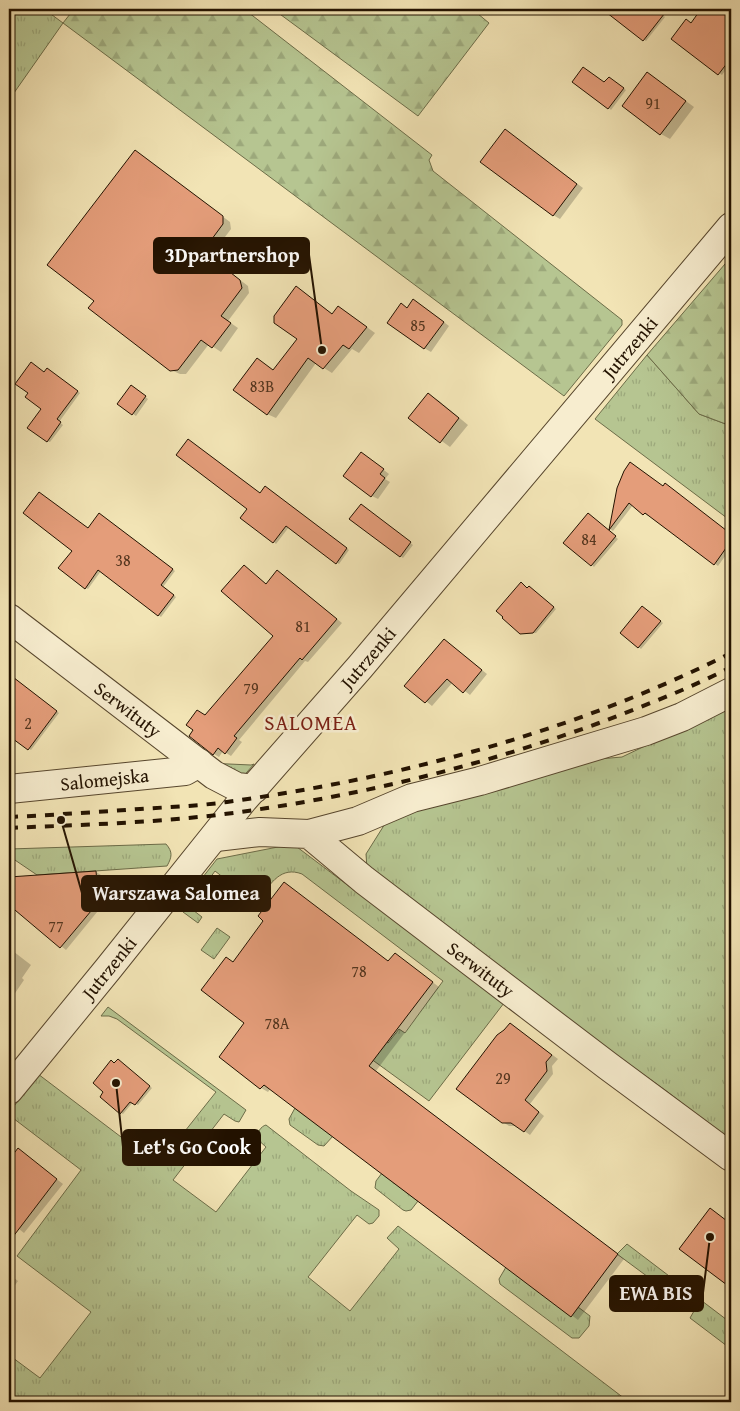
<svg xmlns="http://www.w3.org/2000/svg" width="740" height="1411" font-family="'Gentium Book Plus',serif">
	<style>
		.grass { fill: url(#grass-tufts); stroke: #6c6c48 }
		.forest { fill: url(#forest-firs); stroke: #6c6c48 }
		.shadow { fill: #0003 }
		.building { fill: #e49d7a; stroke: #231200 }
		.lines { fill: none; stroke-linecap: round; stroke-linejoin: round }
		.minor-casing { stroke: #57462d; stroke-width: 30 }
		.minor { stroke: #f7edcf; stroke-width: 28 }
		.rail { stroke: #231200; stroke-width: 4; stroke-dasharray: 9 9; stroke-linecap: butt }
		.labels { text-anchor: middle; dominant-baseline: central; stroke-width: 5; stroke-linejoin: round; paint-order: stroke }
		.number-label { font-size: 16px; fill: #53351e }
		.street-label { font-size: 19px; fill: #231200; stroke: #f7edcf }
		.quarter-label { font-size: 21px; letter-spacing: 1px; fill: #7a1f14; stroke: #f7edcf }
		.leader { fill: none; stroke: #231200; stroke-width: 2 }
		.callout-dot { fill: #231200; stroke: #f7edcf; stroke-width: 2 }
		.callout { fill: #231200; stroke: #231200; stroke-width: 2 }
		.callout-label { font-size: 20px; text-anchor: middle; font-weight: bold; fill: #fff }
	</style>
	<defs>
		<pattern id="grass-tufts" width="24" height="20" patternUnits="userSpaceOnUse" patternTransform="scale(1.25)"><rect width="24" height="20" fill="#b6c591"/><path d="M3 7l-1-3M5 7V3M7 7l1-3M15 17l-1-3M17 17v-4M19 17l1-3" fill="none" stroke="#9ca87b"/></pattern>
		<pattern id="forest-firs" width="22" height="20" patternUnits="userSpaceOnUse" patternTransform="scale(1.25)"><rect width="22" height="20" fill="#b6c591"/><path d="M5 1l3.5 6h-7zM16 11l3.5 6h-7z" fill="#9ca87b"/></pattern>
	</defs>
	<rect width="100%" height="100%" fill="#f2e4b5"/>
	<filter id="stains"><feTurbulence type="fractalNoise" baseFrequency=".004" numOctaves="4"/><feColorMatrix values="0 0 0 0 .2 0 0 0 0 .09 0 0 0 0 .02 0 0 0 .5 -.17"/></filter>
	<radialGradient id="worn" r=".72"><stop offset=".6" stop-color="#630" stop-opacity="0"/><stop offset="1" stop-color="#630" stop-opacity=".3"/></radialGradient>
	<path class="grass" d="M9,9H44L63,23L9,100Z
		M647,355L699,414L731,426V521L595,419Z
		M731,705V1141L665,1090L457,941L367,869L366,854L388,819L575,761L622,757Z
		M207,763L251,765L254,764L240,780Z
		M166,844C173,852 172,857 167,866L37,875L9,856V849Z
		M293,844L504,1003L429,1101L356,1048L370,1030L388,1043L399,1029L405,1033L443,981L302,874C281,866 271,883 260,898L233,878L229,882L215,871L189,907L202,917L198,923L183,912L185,909L181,905L217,859Z
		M217,928L230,937L214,959L201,950Z
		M108,1007L246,1110L239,1122L235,1121L224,1114L173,1180L216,1212L266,1147L256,1138C257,1133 261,1126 266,1125L351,1191L379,1210V1216L373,1223L369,1224L357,1215L308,1277L350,1311L399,1249L387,1238L398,1226L629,1402H9V1355L40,1378L91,1312L17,1256L81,1170L9,1115V1113L38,1074L158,1165L216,1092L117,1019L109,1016H101Z
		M295,1108L333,1136L324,1146L318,1145L290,1125L289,1119Z
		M382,1173L418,1201L411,1210L406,1211L403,1210L375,1188L376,1181Z
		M627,1244L731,1323V1349L690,1318L694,1311L617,1254Z
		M506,1267L578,1307L590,1316L589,1326L579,1338H572L500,1284L499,1279Z"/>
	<path class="forest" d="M74,9H244L432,155L429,160L433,171L622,320V325L564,396L63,23Z
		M273,9H472L489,23L418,116Z
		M731,257V426L699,414L647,355Z"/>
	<path class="shadow" d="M604,9H655L665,17L646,41Z
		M703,9H726L731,13V63L722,75L672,39L691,24Z
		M648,73L694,107L670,139L661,134Z
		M612,80L626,90L611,110L609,108L605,84Z
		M512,135L583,188L560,219L553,215Z
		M135,151L230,222L231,229L210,257L248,286L249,293L228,321L238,328L221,352L209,344L186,374H180L171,370L96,301Z
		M304,293L333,314L346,312L375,333L359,353L352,349L332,373L316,363L276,418L267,414L274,371L298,339Z
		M420,304L449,326L431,352L424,348L408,309Z
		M50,371L80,393L59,422L63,425L50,442L47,441L43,409L30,393L45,373Z
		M134,388L148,399L136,416L119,404Z
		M428,395L438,400L468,425L450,447L410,418Z
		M367,457L389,474L385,479L390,482L378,499L372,496Z
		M669,487L731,535V548L718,566L649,514L648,516L633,505L613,531L610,529L618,489Z
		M268,489L349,550L339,564L289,527L276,544L274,542L260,495Z
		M364,507L413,545L403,558L400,556Z
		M102,516L175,571L163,587L176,597L161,617L101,571L88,589L86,588L73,550L88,529Z
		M591,516L618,539L594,567L592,565Z
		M244,566L267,585L283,575L342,623L308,662L305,661L239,740L242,742L231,756L223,751L219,757L214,754L206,716L275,636Z
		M528,589H532L556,609L536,633L524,634L521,633Z
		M643,607L663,623L641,649L621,633Z
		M444,640L487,674L470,695L453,682L432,706L406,685Z
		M9,675L59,713L31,750L13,737L9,742Z
		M96,872L101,875L102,888L111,895L66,950L9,903V898L13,893Z
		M285,884L389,962L402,959L439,987L376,1071L624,1259L578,1320L271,1088L268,1092L261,1088L234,963L265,920Z
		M9,948L31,965L22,978L24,980L9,1002Z
		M511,1024L558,1059L552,1066L553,1074L530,1104L544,1116L530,1135L517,1126H509L503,1122Z
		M120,1062L152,1088L138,1105L133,1102L123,1114L121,1113Z
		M22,1153L63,1184L24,1233L9,1221V1171Z
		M710,1210L731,1224V1287L681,1249Z
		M9,1274L18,1281L11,1291V1297L9,1300Z"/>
	<path class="building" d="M602,9H668L643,41Z
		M701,9H731V58L718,75L671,39L686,19L691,23Z
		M583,67L604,82L609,77L624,88L608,109L572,82Z
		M647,72L686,101L660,135L622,106Z
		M505,129L577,184L553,216L480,162Z
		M135,150L223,216V224L203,251L240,280L242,288L221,316L231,323L212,348L201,340L178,370L170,371L88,308L94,301L47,265Z
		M296,286L332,314L338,306L367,327L349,349L343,345L323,369L308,358L267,415L233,390L257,358L273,370L297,339L274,323V316Z
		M413,299L444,322L424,349L387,323L401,303L407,308Z
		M31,362L44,372L47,368L78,391L57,419L61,422L47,442L27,428L41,409L25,397L28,393L15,384Z
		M131,385L146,396L132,415L117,404Z
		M428,393L459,418L440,443L408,418Z
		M188,439L260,493L265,486L347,548L336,564L286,526L273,543L240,518L247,509L176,455Z
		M361,452L384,469L380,474L385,478L371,497L343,476Z
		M630,462L663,486L665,483L731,534V541L714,565L645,513L643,515L629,503L609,530L617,488L624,471Z
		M39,492L88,528L99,513L173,569L161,585L174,595L158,616L98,570L85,589L58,568L72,551L23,513Z
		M361,504L411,542L400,557L349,519Z
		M588,513L616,536L591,566L563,543Z
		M244,565L266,584L277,570L337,619L302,660L300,658L234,736L237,738L225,754L218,748L213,755L189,736L193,730L186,725L197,710L205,715L273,636L221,591Z
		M521,582L527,588L529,586L554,607L533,633L520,634L502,618L503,617L496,611Z
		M642,606L661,621L638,648L620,633Z
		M444,639L482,670L463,693L447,679L425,703L404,686Z
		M9,674L57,711L28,750L9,736Z
		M96,871L97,883L107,892L60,948L9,905V896L11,893L9,877Z
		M284,882L388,961L395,953L433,982L369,1066L618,1254L571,1317L264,1085L260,1089L219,1057L244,1023L201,990L226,957L233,962L263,921L258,916Z
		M510,1023L552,1055L546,1062L547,1071L525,1100L539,1112L524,1132L511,1123H502L456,1089L497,1035L504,1030Z
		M118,1059L150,1086L135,1105L130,1102L120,1114L100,1097L103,1092L93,1083L111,1060L114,1063Z
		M18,1148L57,1179L9,1242V1160Z
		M710,1208L731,1224V1288L679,1249Z"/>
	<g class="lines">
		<g class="minor-casing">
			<g id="minor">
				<path id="s1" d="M9,618L214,775L237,787L254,789"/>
				<path id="s2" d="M9,789L185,771L199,763"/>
				<path d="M309,834L358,821L412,798L480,781L646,731L682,717L731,692"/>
				<path id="s3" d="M216,837L260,832L309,834L364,880L608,1066L731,1157"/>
				<path id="s4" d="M9,1090L108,969L244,799L360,667L731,227"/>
			</g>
		</g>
		<use href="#minor" class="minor"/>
		<path class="rail" d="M9,817C53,815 97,812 140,809C169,807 198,806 227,802C400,778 574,732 731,653
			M9,828C78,825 148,823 217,815C347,799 475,768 599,723C643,706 689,689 731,667"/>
	</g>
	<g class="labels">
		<g class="number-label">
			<text x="653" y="103">91</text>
			<text x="418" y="325">85</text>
			<text x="262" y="386">83B</text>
			<text x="589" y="539">84</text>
			<text x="123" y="560">38</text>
			<text x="303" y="626">81</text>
			<text x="251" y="688">79</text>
			<text x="28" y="723">2</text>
			<text x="56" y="926">77</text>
			<text x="359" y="971">78</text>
			<text x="277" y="1023">78A</text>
			<text x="503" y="1078">29</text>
		</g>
		<g class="street-label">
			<text stroke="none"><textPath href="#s4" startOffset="968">Jutrzenki</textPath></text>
			<text stroke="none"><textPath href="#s4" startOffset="562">Jutrzenki</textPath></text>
			<text stroke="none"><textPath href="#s1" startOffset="150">Serwituty</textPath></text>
			<text stroke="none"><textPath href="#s2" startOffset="96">Salomejska</textPath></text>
			<text stroke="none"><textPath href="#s4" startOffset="158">Jutrzenki</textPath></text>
			<text stroke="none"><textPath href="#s3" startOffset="312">Serwituty</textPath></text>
		</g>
		<g class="quarter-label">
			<text x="311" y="722">SALOMEA</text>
		</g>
	</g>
	<path class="leader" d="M322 350L309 255M61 820L82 893M116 1083L123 1147M710 1237L703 1293"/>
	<g class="callout-dot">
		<circle cx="322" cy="350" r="5"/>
		<circle cx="61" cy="820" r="5"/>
		<circle cx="116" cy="1083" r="5"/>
		<circle cx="710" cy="1237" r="5"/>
	</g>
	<g class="callout">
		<rect x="154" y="238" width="155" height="35" rx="5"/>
		<rect x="82" y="876" width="188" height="35" rx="5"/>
		<rect x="123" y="1130" width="137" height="35" rx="5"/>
		<rect x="610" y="1276" width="93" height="35" rx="5"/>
	</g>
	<g class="callout-label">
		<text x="232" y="262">3Dpartnershop</text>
		<text x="176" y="900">Warszawa Salomea</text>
		<text x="192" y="1154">Let's Go Cook</text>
		<text x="656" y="1300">EWA BIS</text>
	</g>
	<rect width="740" height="1411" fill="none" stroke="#f2e4b5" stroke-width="30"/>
	<rect x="10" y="10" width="720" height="1391" fill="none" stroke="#231200" stroke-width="2.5"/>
	<rect x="15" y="15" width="710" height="1381" fill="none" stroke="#231200"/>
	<rect width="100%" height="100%" filter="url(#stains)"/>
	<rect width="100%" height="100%" fill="url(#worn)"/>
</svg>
